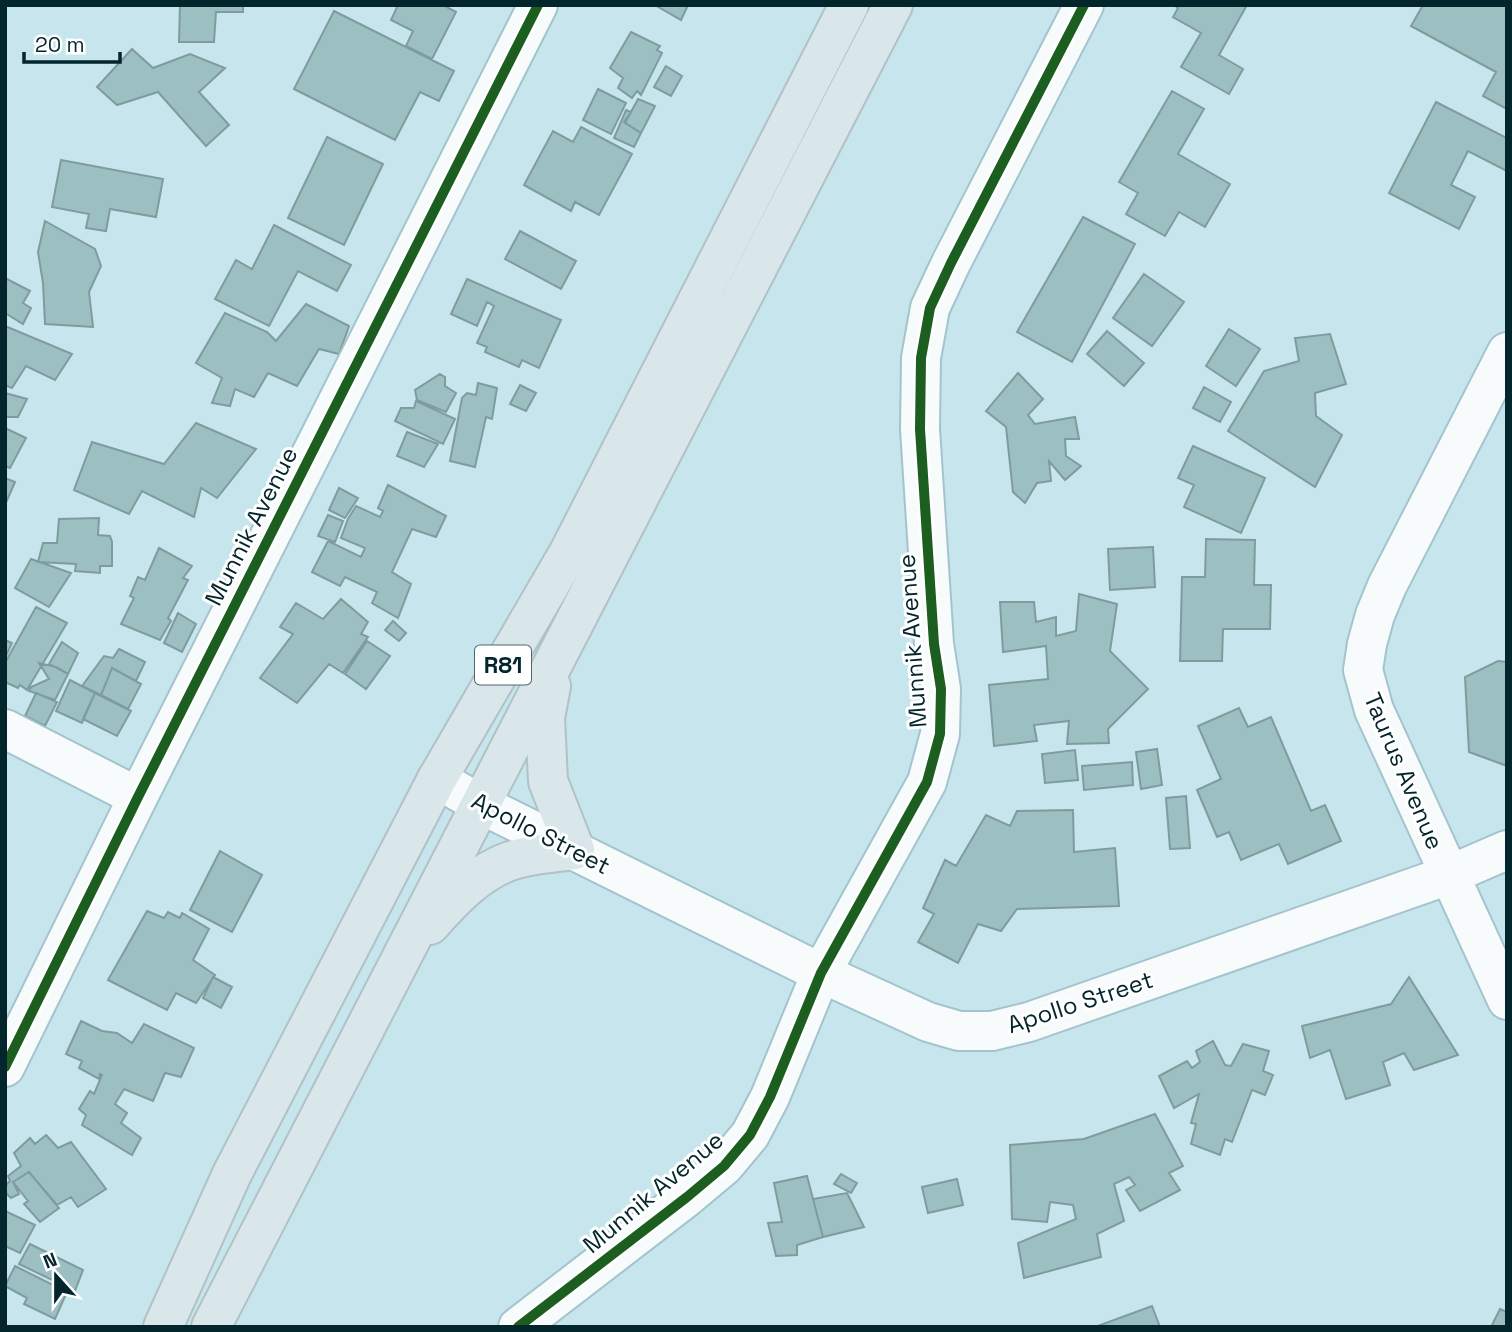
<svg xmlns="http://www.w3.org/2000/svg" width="1512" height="1332" font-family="'Space Grotesk',sans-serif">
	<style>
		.building { fill: #9cbfc2; stroke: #7e9ca0; stroke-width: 2 }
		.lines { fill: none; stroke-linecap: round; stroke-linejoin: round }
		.minor-casing { stroke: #a3c4cc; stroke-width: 42 }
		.major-casing { stroke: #b0c2c6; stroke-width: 42 }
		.minor { stroke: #f7fbfc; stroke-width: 38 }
		.major { stroke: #dae7ea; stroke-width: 38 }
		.cycleway-casing { stroke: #fff; stroke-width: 15 }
		.cycleway { stroke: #1b5e20; stroke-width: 10 }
		.labels { text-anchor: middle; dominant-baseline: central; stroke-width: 6; stroke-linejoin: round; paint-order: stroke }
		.shield { fill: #fff; stroke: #4f666b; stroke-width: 2 }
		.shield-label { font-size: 23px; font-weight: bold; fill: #03252c }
		.street-label { font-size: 24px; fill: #03252c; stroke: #fff }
	</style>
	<rect width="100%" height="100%" fill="#c7e5ed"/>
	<path class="building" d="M180,5H243V12H216L214,42H179Z
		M398,5H443L456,12L432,59L406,46L413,31L391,20Z
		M655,5H688L681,20Z
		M1174,5H1247L1219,55L1243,69L1229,94L1181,67L1201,33L1173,17L1178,8Z
		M1423,5H1507V109L1483,96L1496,72L1411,26Z
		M334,11L454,71L439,101L420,92L395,140L294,89Z
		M631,32L660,46L657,50L662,53L641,95L637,91L632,98L618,88L623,78L610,68Z
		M132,49L153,68L190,54L225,68L199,92L229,125L206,146L158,92L117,105L97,87Z
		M666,66L682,76L671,96L654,87Z
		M598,89L626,103L611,134L583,120Z
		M1172,91L1204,109L1178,154L1230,184L1205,227L1179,212L1165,236L1126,214L1138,193L1119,182Z
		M638,99L655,106L641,133L625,123Z
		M1436,102L1507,138V171L1468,151L1451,185L1475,197L1459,229L1389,193Z
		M626,110L631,112L624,122L641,133L634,147L614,138Z
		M581,127L632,154L599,215L575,202L571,211L524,185L553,131L573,142Z
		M327,137L383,164L344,245L288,218Z
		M61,160L163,179L156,217L110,209L106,231L86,228L89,214L52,207Z
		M1083,217L1135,244L1072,362L1017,332Z
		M45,221L95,249L101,266L89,292L93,327L45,324L43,283L38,252Z
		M274,225L351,265L337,291L298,271L269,326L215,299L236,260L252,269Z
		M520,231L576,261L561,289L505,259Z
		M1144,274L1184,302L1152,346L1113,318Z
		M5,278L30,291L23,303L31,308L23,324L5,313Z
		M467,279L561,320L539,368L522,360L519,367L485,352L487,347L477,343L494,306L487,302L477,326L451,314Z
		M306,304L349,326L339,354L319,349L297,386L268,373L254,397L235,389L230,406L212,403L222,378L196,363L225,313L267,332L276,341Z
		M5,326L72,354L55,380L26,366L12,388L5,385Z
		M1229,329L1260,349L1236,386L1206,366Z
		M1107,331L1144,363L1124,386L1087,354Z
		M1330,334L1346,384L1315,393L1316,416L1342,435L1315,487L1228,431L1264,371L1299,361L1295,338Z
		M1018,373L1043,399L1028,415L1035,424L1075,417L1079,439H1065L1066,456L1081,466L1065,480L1049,461L1051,481L1037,483L1025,503L1013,492L1006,427L986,411Z
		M440,374L445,377V386L456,393L446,412L417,400L415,390Z
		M478,383L497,388L492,419L486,417L475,467L450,461L462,398L467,393L476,395Z
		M520,385L536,393L526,411L510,404Z
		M1204,387L1231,402L1220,422L1193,408Z
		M5,393L27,399L18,417H5Z
		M416,401L455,419L443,444L395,421L401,408H414Z
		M196,423L256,449L217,498L201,488L194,517L142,491L129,514L74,490L92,442L164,464Z
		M5,428L26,438L10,468L5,466Z
		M407,432L438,444L424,467L397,456Z
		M1193,446L1265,478L1241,533L1184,507L1194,485L1178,478Z
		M5,478L15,482L5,505Z
		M388,485L446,516L436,537L412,529L392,572L411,584L398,618L372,603L377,592L345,577L340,586L312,572L328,541L361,557L365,548L341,538L348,519L356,506L380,517L383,511L378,508Z
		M339,488L358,498L345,518L329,510Z
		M328,515L343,521L335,542L318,536Z
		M99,518L98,535L110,536L112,542V566H100V573L75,571L76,564L38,562L43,543H57L59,519Z
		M1206,539L1255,540L1254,585H1271L1270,629H1223L1222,661H1180L1182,577H1205Z
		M1153,547L1155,587L1110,590L1108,549Z
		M159,548L192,566L183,578L188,580L168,618L171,621L160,640L121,624L134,598L130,596L138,577L145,580Z
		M31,559L71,573L49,607L15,588Z
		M1079,594L1117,604L1110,651L1148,689L1108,729L1109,743L1067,744L1069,721L1034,725L1037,741L994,746L989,685L1048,679L1046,646L1003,652L1000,602H1034L1036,622L1056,617V636L1076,631Z
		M341,599L368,622L361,634L368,637L343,673L329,664L297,703L260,678L293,634L280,627L296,603L323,619Z
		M36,607L67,623L27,690L20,685L18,688L5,682V663Z
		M178,613L196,624L182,652L164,643Z
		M393,621L406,633L399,641L385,630Z
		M5,640L12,643L5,658Z
		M367,641L390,656L366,689L345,674Z
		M62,642L78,653L68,674L49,664Z
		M119,649L145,662L136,681L112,668L101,695L82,686L104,656L113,658Z
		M1498,661L1507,662V766L1469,752L1465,677Z
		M39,663L56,667L68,674L55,700L29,691L31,687L49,679Z
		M112,668L141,684L128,709L101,695Z
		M70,680L95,693L82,723L56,711Z
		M36,693L57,702L45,726L25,716Z
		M95,693L131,711L117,736L83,719Z
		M1239,708L1248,727L1271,717L1311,811L1325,805L1341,841L1288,864L1279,844L1241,860L1229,832L1217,837L1197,790L1221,779L1198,726Z
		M1157,749L1162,785L1141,789L1136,752Z
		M1075,750L1078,780L1045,783L1042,754Z
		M1132,762L1133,785L1084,790L1082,766Z
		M1186,796L1190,848L1170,849L1166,798Z
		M1073,810L1074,852L1115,848L1119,906L1017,909L1001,931L978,924L958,963L918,942L934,914L923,908L945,860L956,866L986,815L1010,826L1017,811Z
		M220,851L262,875L232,932L190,910Z
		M147,911L164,918L168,912L180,918L182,913L209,929L193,960L215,975L196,1003L176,993L167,1010L108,980Z
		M213,977L232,987L221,1008L203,998Z
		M1409,977L1458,1055L1414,1070L1404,1053L1383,1062L1390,1085L1346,1099L1330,1050L1310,1058L1302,1026L1391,1004Z
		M81,1021L102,1031L117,1033L132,1043L144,1024L194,1048L181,1077L165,1073L153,1101L124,1089L115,1104L127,1113L121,1123L141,1138L132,1155L82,1125L86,1115L79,1109L90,1091L94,1094L102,1075L100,1074L99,1079L79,1068L82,1061L66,1054Z
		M1213,1041L1225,1065L1231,1066L1243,1044L1269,1051L1263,1071L1273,1075L1265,1095L1252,1090L1232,1142L1225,1139L1220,1155L1191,1144L1196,1124L1191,1123L1199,1094L1174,1108L1159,1076L1187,1061L1192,1068L1200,1062L1196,1051Z
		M1155,1114L1183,1166L1169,1173L1180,1190L1140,1211L1126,1190L1135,1185L1129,1177L1114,1184L1124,1221L1097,1234L1101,1257L1024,1278L1018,1243L1076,1219L1073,1205L1050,1202L1047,1222L1012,1219L1010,1145L1084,1139Z
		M46,1135L58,1148L71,1142L106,1189L78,1207L71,1197L57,1205L29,1172L13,1182L19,1194L11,1198L5,1192V1186L10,1181L8,1176L21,1166L14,1153L30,1138L35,1144Z
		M29,1172L59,1208L40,1222L24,1204L28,1201L13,1182Z
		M841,1174L857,1183L851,1193L834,1184Z
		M807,1176L823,1237L797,1245V1255L776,1256L768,1223L782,1222L774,1183Z
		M957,1179L963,1205L928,1213L922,1187Z
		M847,1193L864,1227L823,1237L813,1199Z
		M5,1211L35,1225L20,1253L5,1246Z
		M30,1244L83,1270L75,1291L19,1264Z
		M15,1266L67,1292L55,1319L24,1304L27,1298L5,1286Z
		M1152,1306L1160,1327H1095Z
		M1500,1309L1507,1312V1327H1491Z"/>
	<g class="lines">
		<g class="minor-casing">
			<path id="minor" d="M1507,352L1387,586L1375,615L1367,644L1363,670L1374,710L1507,1000
				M5,729L138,797
				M437,779L480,804L821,973L928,1022L959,1031H992L1029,1022L1449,875L1507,850
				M5,1067L138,797L538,5
				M518,1327L687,1197L724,1166L750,1135L770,1097L821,973L927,782L940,734L941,689L934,644L920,429L921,358L930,308L951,263L1084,5"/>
		</g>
		<g class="major-casing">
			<path id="major" d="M430,925C452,900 478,872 510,861C531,854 553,853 575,850L548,781L545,718L551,686
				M163,1327L232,1174L437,779L569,552L849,5
				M211,1327L893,5"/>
		</g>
		<use href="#minor" class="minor"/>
		<use href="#major" class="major"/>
		<g class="cycleway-casing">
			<path id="cycleway" d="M5,1067L138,797L538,5
				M518,1327L687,1197L724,1166L750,1135L770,1097L821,973L927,782L940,734L941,689L934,644L920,429L921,358L930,308L951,263L1084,5"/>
		</g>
		<use href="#cycleway" class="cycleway"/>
	</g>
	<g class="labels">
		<rect class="shield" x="475" y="645.5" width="56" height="39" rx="5"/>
		<g class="shield-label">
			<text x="503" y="665">R81</text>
		</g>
		<g class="street-label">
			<text transform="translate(251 526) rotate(-63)">Munnik Avenue</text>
			<text transform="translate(912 641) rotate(-94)">Munnik Avenue</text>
			<text transform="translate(1404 771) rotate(67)">Taurus Avenue</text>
			<text transform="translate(541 833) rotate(27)">Apollo Street</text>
			<text transform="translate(1080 1002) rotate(-18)">Apollo Street</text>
			<text transform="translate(653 1192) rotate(-40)">Munnik Avenue</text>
		</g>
	</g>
	<rect width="1512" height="1332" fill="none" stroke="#03252c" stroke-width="14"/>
	<g transform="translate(56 1276) rotate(339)" stroke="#ffffff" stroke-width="5" paint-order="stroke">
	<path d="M0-5L12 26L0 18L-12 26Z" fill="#03252c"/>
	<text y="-10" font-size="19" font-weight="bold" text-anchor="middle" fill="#03252c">N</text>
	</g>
	<path d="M24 52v10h96v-10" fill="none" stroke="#03252c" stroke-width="3.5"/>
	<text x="35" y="52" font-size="21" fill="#03252c" stroke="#ffffff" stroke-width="5" paint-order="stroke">20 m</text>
</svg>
